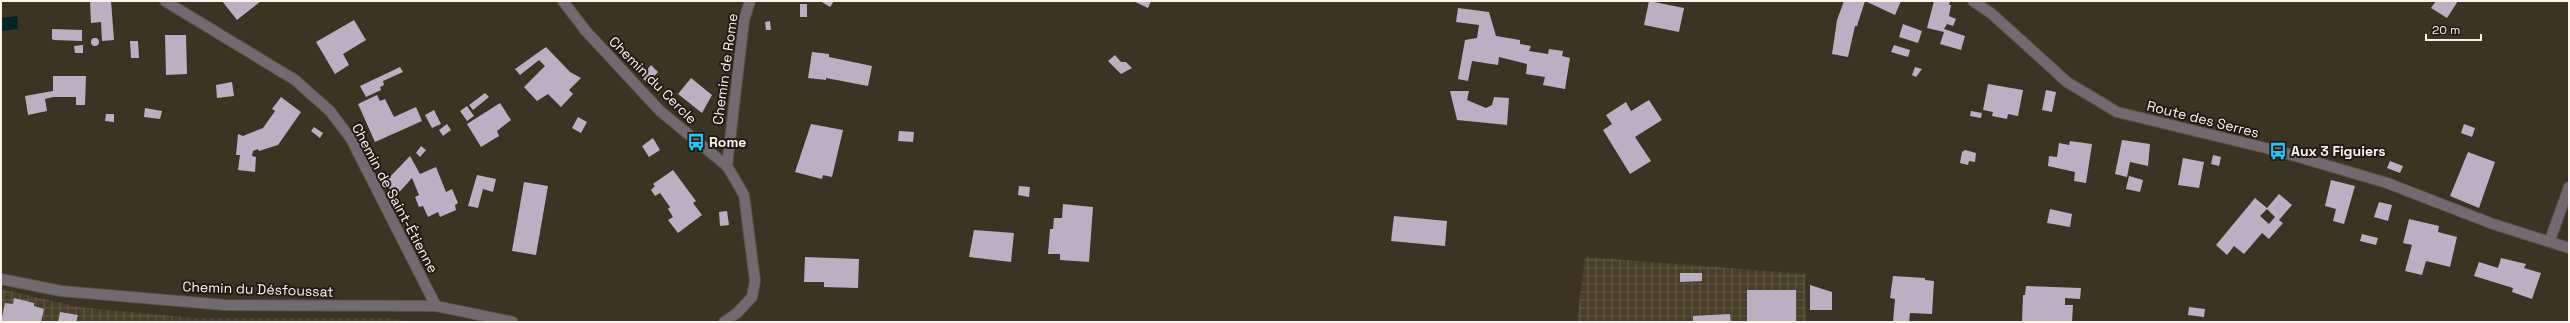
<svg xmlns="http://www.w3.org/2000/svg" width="2570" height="323" font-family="'Space Grotesk',sans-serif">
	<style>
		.industrial { fill: url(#industrial-grid) }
		.water { fill: #002527 }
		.building { fill: #b9b0c4; fill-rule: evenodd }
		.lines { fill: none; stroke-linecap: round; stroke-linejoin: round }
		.minor-casing { stroke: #5a5343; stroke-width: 12 }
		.minor { stroke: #716a70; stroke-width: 10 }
		.labels { text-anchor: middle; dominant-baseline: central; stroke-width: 4; stroke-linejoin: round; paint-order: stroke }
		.street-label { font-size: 14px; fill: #f9f3e9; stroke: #201c15 }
		.poi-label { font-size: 14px; font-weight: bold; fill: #f9f3e9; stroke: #201c15; text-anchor: start }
	</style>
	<defs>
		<pattern id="industrial-grid" width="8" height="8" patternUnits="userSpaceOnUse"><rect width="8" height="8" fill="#493e27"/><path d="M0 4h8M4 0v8" fill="none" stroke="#645a46"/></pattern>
	</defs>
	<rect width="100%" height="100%" fill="#3c3423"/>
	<path class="industrial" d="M1585,257L1805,274L1806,322H1577Z
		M1,289L78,307L193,318H387L414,322H1Z"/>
	<path class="water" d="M17,16L18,29L1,31V18Z"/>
	<path class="building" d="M90,1H111L114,40L102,41L101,22L91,23Z
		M222,1H261L237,20Z
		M820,1H834L830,7Z
		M1133,1H1151L1148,8Z
		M1649,1L1684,8L1679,32L1644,25Z
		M1844,1H1901L1895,15L1865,1L1857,26H1855L1848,57L1832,54L1837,20Z
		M1934,1H1950L1949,5H1951L1949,16L1956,19L1953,26L1947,24L1944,29L1965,36L1961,50L1940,44L1944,32L1927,28Z
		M2436,1H2458L2447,18L2431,8Z
		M800,4H807V17H800Z
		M1458,8L1489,12L1496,36L1520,40V44L1531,46L1529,51L1548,54L1549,49L1563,51L1562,56L1570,58L1565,89L1543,85L1545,77L1526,74L1527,64L1499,57L1498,65L1472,61L1468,81L1458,79L1465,40L1477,38L1479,25L1456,22Z
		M354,20L366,40L343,54L349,65L335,74L316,42Z
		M770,21L771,30H766L765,22Z
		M1903,24L1922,31L1918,43L1899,37Z
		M52,29L82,30V41L54,40L52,39Z
		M165,35H186L187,74L166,75Z
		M91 42a4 4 0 1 1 8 0a4 4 0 1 1-8 0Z
		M130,41H138L139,58H131Z
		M83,45V53H75L74,46Z
		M1894,45L1910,50L1908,57L1891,52Z
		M546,47L570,72L581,78L569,90L573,94L561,107L548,94L537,101L524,87L545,66L539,60L520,75L515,69Z
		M812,52L829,54V57L872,66L868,86L826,78V80L808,78Z
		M1115,55L1121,62H1126L1132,68L1121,74L1108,61Z
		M651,65L658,72L648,83L641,77Z
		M400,67L403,72L383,81L384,85L380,87L381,90L366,97L360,86Z
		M1915,67L1922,69L1916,77L1912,75Z
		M53,76H86L85,105H76V97H53L45,99L47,111L28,115L25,96L53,91Z
		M691,78L712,95L702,113L678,94Z
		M232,82L234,96L217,98L216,85Z
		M1988,84L2023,90L2018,116L2008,114L2007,119L1992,116L1993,112L1983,110Z
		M2046,90L2056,92L2052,112L2042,110Z
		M1450,91H1469L1467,100L1486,108L1492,105L1494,97L1509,98L1507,125L1457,120Z
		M485,93L489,97L473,110L469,105Z
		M377,95L380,101L385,99L394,117L416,107L422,121L375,142L358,104Z
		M281,97L301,112L278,145L259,151L258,149L253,151L252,156L256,157L255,172L238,170L240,155H236L238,134L243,136L263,128L275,111L272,109Z
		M1649,100L1662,120L1635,137L1651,161L1630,174L1603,130L1612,124L1606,115L1626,102L1631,111Z
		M500,103L511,120L497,131L499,136L481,147L467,124Z
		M467,106L474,116L467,121L460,111Z
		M145,108L162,111L160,119L144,117Z
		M434,110L441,124L432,128L425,115Z
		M1971,111L1982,113L1981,118L1970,116Z
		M106,114H114V122L105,121Z
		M578,117L587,122L581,133L572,128Z
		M447,124L451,130L443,136L439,130Z
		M811,124L843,130L832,177L823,175L822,179L795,172Z
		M2464,124L2475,128L2472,137L2461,133Z
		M314,127L323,133L320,138L311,131Z
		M899,131L914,132L913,142L898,141Z
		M653,138L660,150L649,157L642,146Z
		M2122,140L2150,144L2148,166L2130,162L2127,177L2115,174Z
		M2070,141L2092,144L2086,183L2074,181L2075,172L2048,166L2049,156L2057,157L2059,143L2069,145Z
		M421,146L426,150L420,157L416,153Z
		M1965,150L1976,153L1975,162L1969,161L1968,165L1960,163L1962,152Z
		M2468,152L2495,162L2479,208L2450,196Z
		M2213,155L2221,157L2219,166L2211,164Z
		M410,156L420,174L436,167L446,192L452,189L458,203L455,205L456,210L440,217L438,212L428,217L423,206L419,207L415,197L419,195L412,178L394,198L386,181Z
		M2183,158L2204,162L2199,188L2178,185Z
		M2390,161L2403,166L2400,173L2387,168Z
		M673,170L696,201L693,203L702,215L678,233L668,220L673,217L668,209L670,207L660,193L655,196L651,190L655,186L653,184Z
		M477,175L496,179L493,192L483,189L478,208L468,206Z
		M2129,176L2143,180L2140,192L2126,189Z
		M2331,180L2355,186L2344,224L2333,221L2336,209L2325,206Z
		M524,182L548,186L536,255L512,251Z
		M1019,186L1030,187L1029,197L1018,195Z
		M2279,194L2292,205L2279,220L2283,223L2269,239L2262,233L2244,254L2234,246L2227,255L2216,245L2255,198L2267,208ZM2267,209L2275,217L2269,224L2260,216Z
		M2379,202L2392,205L2388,221L2374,217Z
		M1063,204L1093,207L1089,262L1060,260V254H1048L1050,229H1053L1054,218H1062Z
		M2050,209L2072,214L2070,227L2047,223Z
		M727,211L729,225L720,226L719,212Z
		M1394,216L1447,221L1445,246L1391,241Z
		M2409,219L2439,226L2438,232L2457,237L2450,267L2426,261L2422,275L2405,271L2412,245L2403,243Z
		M974,230L1014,233L1011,262L969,257Z
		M2362,234L2378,238L2376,245L2360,241Z
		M805,257L859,259L858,288L824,287V282H804Z
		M2501,258L2526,264L2524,268L2541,273L2532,299L2512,292L2513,288L2474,276L2479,262L2498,268Z
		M1680,273H1702V281L1680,282Z
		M1893,276L1925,278V280L1934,281L1932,314L1910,313L1909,322H1893L1895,299L1890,298Z
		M1810,285L1832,292V310H1810Z
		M2026,286L2081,288L2080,299L2065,298V305H2073L2072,322L2022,321L2023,295H2025Z
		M1747,290H1796V322H1747Z
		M14,298L34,303V306L44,309L41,322H1L5,303L13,304Z
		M2189,307L2205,309L2204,317L2188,315Z
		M60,312L78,315L76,322H58Z
		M1730,314L1731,322H1693V316Z"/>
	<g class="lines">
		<g class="minor-casing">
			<path id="minor" d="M165,1L295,80L330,111L351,139L436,306
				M563,1L585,30L660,111L727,166L744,195L755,281L752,297L737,313L724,322
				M1973,1L1992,14L2067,82L2117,112L2278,151L2387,183L2493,224L2569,248
				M727,166L744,20L750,1
				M2550,240L2569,187
				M1,279L61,291L225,305L436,306L513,322"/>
		</g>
		<use href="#minor" class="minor"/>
	</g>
	<defs>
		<g id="bus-bare" transform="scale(1.38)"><path d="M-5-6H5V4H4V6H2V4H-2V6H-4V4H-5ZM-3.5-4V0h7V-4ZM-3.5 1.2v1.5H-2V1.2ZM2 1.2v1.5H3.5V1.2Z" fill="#1ec9fd" stroke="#201c15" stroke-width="2.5" paint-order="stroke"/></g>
	</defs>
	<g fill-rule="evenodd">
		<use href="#bus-bare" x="696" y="142"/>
		<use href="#bus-bare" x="2278" y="151"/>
	</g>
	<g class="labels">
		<g class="street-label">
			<text transform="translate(725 69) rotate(-82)">Chemin de Rome</text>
			<text transform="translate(653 80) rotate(45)">Chemin du Cercle</text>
			<text transform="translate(2203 119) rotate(14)">Route des Serres</text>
			<text transform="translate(395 198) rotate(62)">Chemin de Saint-Étienne</text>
			<text transform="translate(258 289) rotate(2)">Chemin du Désfoussat</text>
		</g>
		<g class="poi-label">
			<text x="709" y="142">Rome</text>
			<text x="2291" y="151">Aux 3 Figuiers</text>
		</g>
	</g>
	<rect width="2570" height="323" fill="none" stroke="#f9f3e9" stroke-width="4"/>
	<path d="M2426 34v6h55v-6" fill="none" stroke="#f9f3e9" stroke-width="2"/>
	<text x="2432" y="34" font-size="12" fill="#f9f3e9" stroke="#201c15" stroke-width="3" paint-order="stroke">20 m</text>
</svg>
